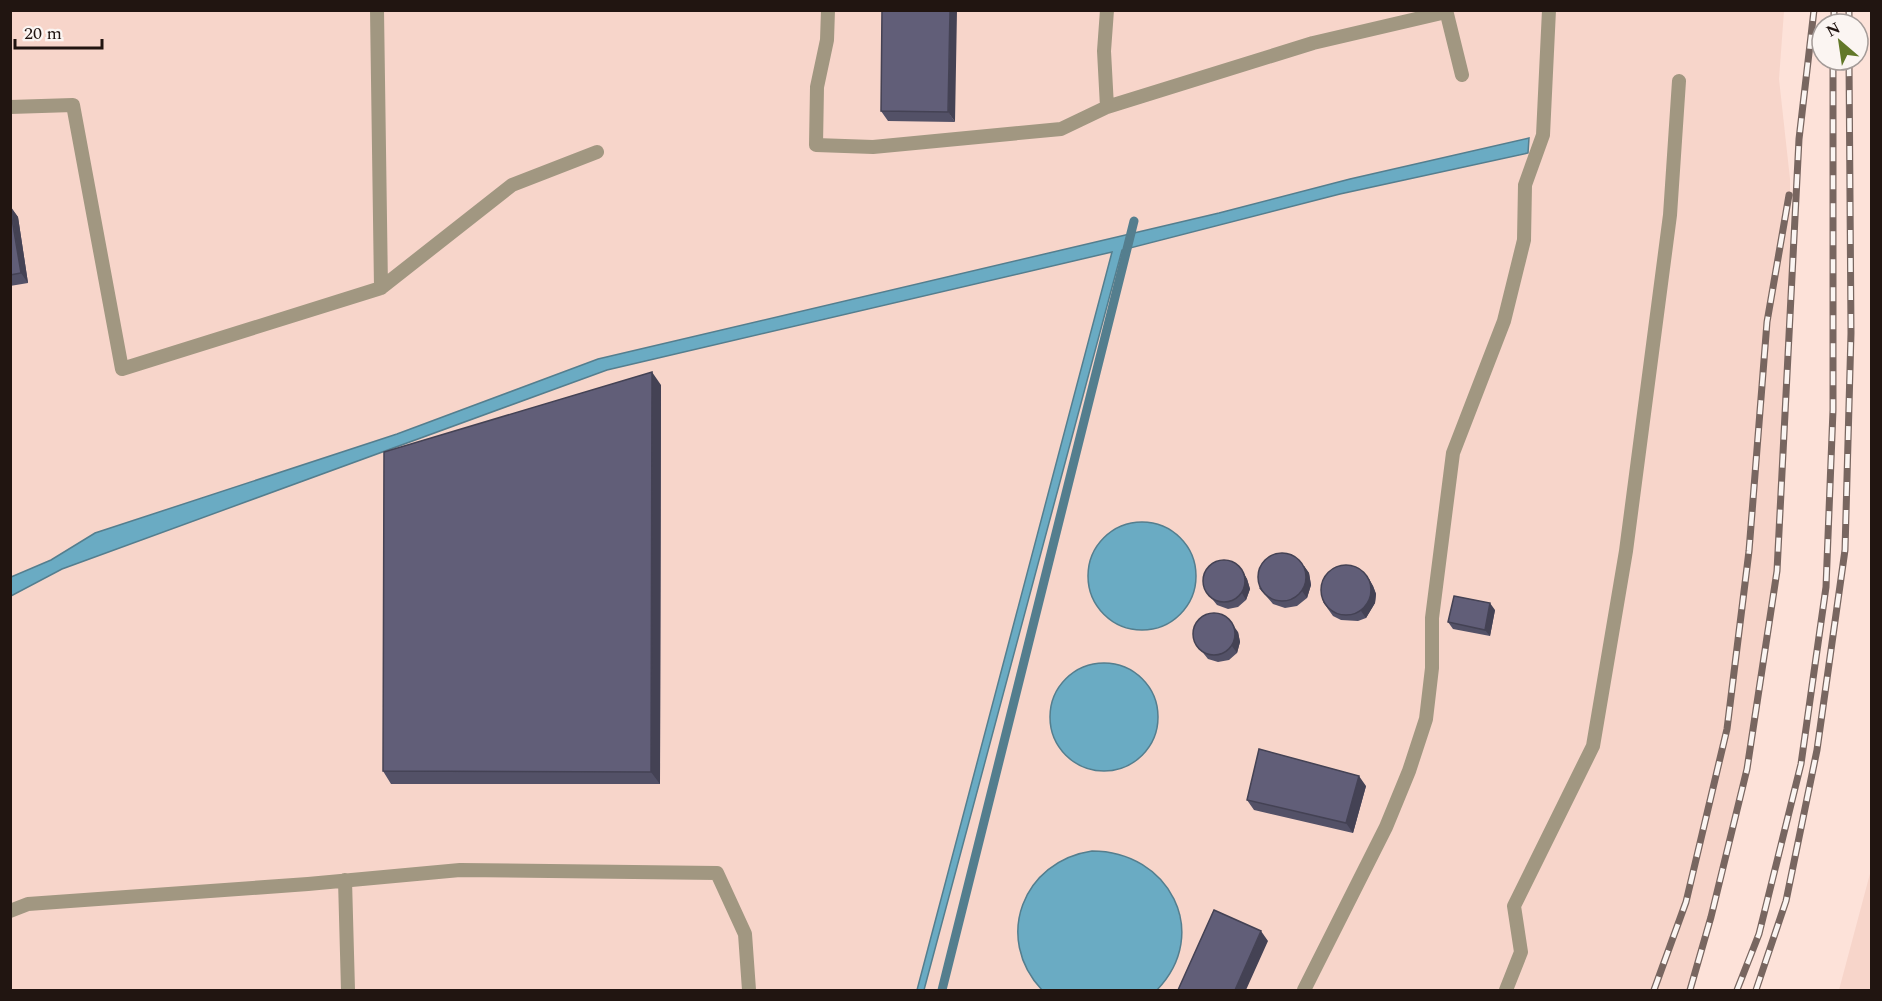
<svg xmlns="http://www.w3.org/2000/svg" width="1882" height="1001" font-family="Spectral,serif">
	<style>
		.built { fill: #f7d5ca }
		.water { fill: #6aabc3; stroke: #547e8e; stroke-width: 1.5 }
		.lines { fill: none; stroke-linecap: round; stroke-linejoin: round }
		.stream { stroke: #547e8e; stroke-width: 9 }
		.lane { stroke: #a19781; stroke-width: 14 }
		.rail-casing { stroke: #786660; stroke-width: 7 }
		.rail { stroke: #fbf5f2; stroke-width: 4.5; stroke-dasharray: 14; stroke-linecap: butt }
		.wall { fill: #535167 }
		.shaded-wall { fill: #444254 }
		.building { fill: #615e78; stroke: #444254; stroke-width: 1.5 }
	</style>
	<rect width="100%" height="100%" fill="#fde2d9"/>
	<path class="built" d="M10,11H1784L1779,79L1790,179V313L1785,438L1777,571L1747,769L1711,917L1690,990H11Z
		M1871,870V990H1839Z"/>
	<path class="water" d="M1529,138L1528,153L1340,194L1122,250L924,990H917L1112,252L607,370L62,569L11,596V577L51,560L95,533L397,434L598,359L1219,213L1350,179Z
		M1088 576a54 54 0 1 1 108 0a54 54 0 1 1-108 0Z
		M1050 717a54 54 0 1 1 108 0a54 54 0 1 1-108 0Z
		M1092,851C1169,851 1212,933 1157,990H1042C993,938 1023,861 1092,851Z"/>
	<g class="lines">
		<path class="stream" d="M942,990L1134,221"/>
		<path class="lane" d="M828,10L827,40L817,87L816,145L873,147L1061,129L1107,107L1104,51L1107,10
			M1446,10L1462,75
			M10,107L73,105L122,369L381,288L377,10
			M1107,107L1313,43L1446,12
			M381,288L512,185L597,152
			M345,880L348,990
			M10,911L28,904L308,884L460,870L717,873L745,934L749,990
			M1304,990L1386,827L1409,771L1426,719L1432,668V618L1453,453L1504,321L1524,240L1525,185L1543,135L1549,10
			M1506,990L1521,952L1514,906L1593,746L1626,551L1670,215L1679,81"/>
		<g class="rail-casing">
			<path id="rail" d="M1834,24V10
				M1849,24V10
				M1654,990L1686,902L1727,729L1749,551L1767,322L1789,195
				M1690,990L1711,917L1747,769L1777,571L1799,139L1814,10
				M1737,990L1759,934L1801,764L1826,587L1833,410V60
				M1756,990L1786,901L1817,750L1845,550L1851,333L1849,60"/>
		</g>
		<use href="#rail" class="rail"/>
	</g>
	<path class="wall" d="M882,10L955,122L888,121L881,111Z
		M10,207L18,217L28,283L10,286Z
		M661,385L660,784H391L383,771Z
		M1304,566L1309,573L1311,585L1307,598L1297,606L1285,608L1273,604L1259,588Z
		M1243,572L1247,579L1250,589L1246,600L1238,607L1228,609L1217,605L1205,590Z
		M1369,579L1373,586L1376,594L1375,603L1366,618L1358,621L1341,620L1333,616L1323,602Z
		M1495,610L1490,636L1453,629L1448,622Z
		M1238,632L1240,642L1237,653L1229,660L1218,662L1208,659L1196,644Z
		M1366,786L1353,833L1254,810L1247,800Z"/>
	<path class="shaded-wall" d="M950,10H957L955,122L948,112Z
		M11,207L18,217L28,283L21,273Z
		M652,372L661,385L660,784L651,772Z
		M1304,566L1309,573L1311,585L1307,598L1302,591Z
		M1243,572L1247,579L1250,589L1246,600L1242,593Z
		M1369,579L1373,586L1376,594L1375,603L1366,618L1361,611Z
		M1490,603L1495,610L1490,636L1485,630Z
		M1233,625L1238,632L1240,642L1237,653L1232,646Z
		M1359,776L1366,786L1353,833L1346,823Z
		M1261,931L1268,941L1246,990H1235Z"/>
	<path class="building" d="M882,10H950L948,112L881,111Z
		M10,207L21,273L10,275Z
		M652,372L651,772L383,771L384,452Z
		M1258 577a24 24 0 1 1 48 0a24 24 0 1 1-48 0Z
		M1203 581a21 21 0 1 1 42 0a21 21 0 1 1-42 0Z
		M1321 590a25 25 0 1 1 50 0a25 25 0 1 1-50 0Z
		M1454,596L1490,603L1485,630L1448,622Z
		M1193 634a21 21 0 1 1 42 0a21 21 0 1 1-42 0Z
		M1259,749L1359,776L1346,823L1247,800Z
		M1214,910L1261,931L1235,990H1178Z"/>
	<rect width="1882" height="1001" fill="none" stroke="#211511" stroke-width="24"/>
	<g transform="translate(1840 42) rotate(331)"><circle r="28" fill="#fbf5f2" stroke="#a49b98" stroke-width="1.5"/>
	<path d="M0-4.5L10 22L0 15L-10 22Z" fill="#627829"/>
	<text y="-9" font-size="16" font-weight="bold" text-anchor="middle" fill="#211511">N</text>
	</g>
	<path d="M15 39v9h87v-9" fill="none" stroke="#211511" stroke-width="3"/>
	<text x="24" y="39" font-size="18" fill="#211511" stroke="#fbf5f2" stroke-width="4.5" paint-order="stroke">20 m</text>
</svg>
